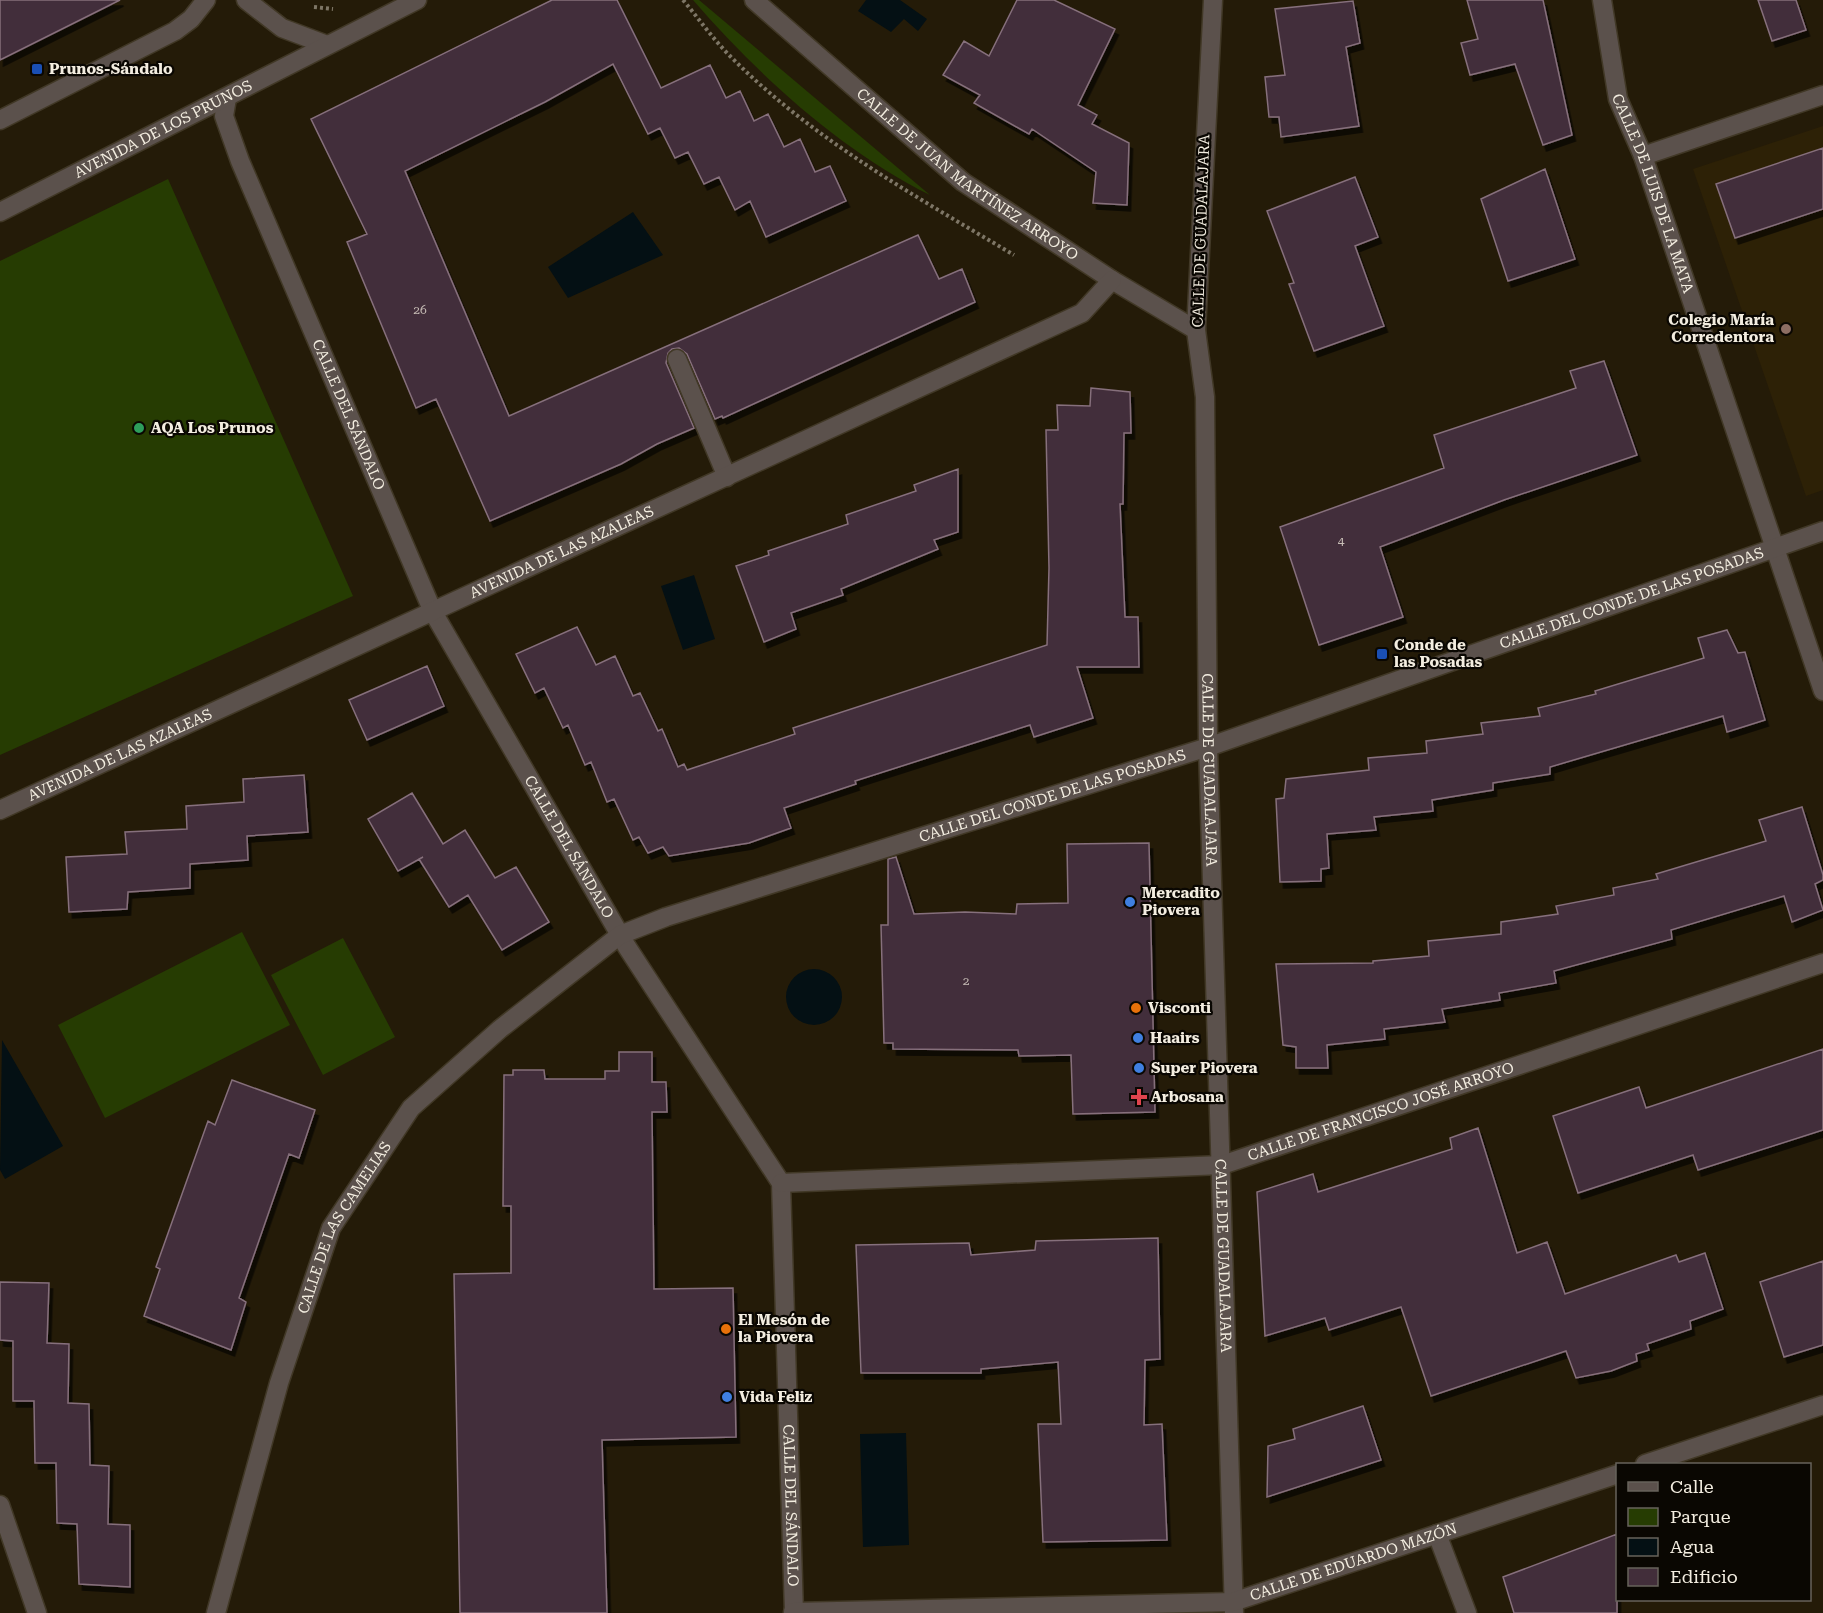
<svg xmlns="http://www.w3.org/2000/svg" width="1823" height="1613" font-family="'Roboto Serif',serif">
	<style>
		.built { fill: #2d2106 }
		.green { fill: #263c02 }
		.water { fill: #041014 }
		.building { fill: #422e3a; stroke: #866f7c; stroke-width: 1.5; filter: url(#shadow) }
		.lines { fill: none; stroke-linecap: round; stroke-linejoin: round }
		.minor-casing { stroke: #413826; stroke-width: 21 }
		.path { stroke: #7e7666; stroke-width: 4; stroke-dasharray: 3 3; stroke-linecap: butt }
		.minor { stroke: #5b514c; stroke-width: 18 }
		.transit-dot { fill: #1a4fb4; stroke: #0a0702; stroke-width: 2 }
		.education-dot { fill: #8d6e63; stroke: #0a0702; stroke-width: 2 }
		.leisure-dot { fill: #2e9e5b; stroke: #0a0702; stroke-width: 2 }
		.shop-dot { fill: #3f7fe0; stroke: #0a0702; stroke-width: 2 }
		.food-dot { fill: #e8710a; stroke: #0a0702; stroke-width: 2 }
		.health-dot { fill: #e0444e; stroke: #0a0702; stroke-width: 2 }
		.labels { text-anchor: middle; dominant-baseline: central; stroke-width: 4.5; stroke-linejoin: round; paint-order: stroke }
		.number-label { font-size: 12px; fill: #c7bdb6 }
		.poi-label { font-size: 15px; font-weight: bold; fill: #f3ede0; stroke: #0a0702; text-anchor: start }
		.street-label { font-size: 15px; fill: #f3ede0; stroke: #0a0702 }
	</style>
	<defs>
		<filter id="shadow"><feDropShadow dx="3.5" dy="6" stdDeviation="0" flood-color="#0009"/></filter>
	</defs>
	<rect width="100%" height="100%" fill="#241b08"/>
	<path class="built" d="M1823,126V490L1806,496L1693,169Z"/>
	<path class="green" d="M693,0H699L930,195C839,149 760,77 693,0Z
		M168,179L353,596L0,755V261Z
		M242,932L290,1025L105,1118L58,1025Z
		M343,938L395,1037L323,1075L271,975Z"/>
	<path class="water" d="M866,0H900L927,19L918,31L904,19L891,32L858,11Z
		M633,212L663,255L568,298L548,267Z
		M694,575L715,639L683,650L661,586Z
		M786 997a28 28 0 1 1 56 0a28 28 0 1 1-56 0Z
		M2,1040L63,1146L5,1179L0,1170Z
		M906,1433L909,1545L863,1547L860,1434Z"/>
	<path class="building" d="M0,0H120L0,60Z
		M552,0H617L661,88L710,65L726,98L740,91L754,121L768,114L784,147L800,139L815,172L830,166L846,201L766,237L750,201L735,210L719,177L704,184L688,152L675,158L660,128L648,134L613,64L545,102L405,171L509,416L918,235L939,279L962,269L975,302L723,418L722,416L715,419L687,354L679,348L672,349L668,353L666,363L694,428L657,444L621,464L490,521L436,399L416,408L347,242L367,234L311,119Z
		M1017,0H1054L1115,29L1078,105L1097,115L1092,124L1129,143L1127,205L1093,203L1096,172L1032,129L1029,134L974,103L980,95L943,75L964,41L989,56Z
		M1467,0H1543L1572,135L1543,145L1515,64L1470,75L1461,43L1478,39Z
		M1758,0H1796L1806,30L1772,41Z
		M1353,1L1360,43L1346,47L1359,126L1281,137L1279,117H1269L1265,77L1285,75L1275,9Z
		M1823,148V209L1735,238L1716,184Z
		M1545,169L1575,259L1508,281L1481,199Z
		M1355,177L1378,237L1355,246L1384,326L1314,351L1289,284L1294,283L1267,211Z
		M1604,361L1637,455L1504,500L1380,547L1403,617L1319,645L1280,527L1444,468L1434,435L1576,388L1570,371Z
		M1091,388L1130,392L1131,433H1124L1123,504H1120L1125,617H1138L1139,667H1077L1093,718L1034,737L1030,725L855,781L856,784L784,808L791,828L749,843L669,856L663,847L648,853L639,837L633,840L614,799L607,802L591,762L585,765L568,725L563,728L544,688L535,693L516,654L577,627L596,665L615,656L633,696L640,693L658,731L662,729L678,767L684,764L687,770L795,734L793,728L1047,645L1049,568L1046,430H1058L1057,405L1090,406Z
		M958,469V532L934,540L938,549L841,589L843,595L791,613L796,629L764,642L736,566L769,555L768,551L848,524L846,515L916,491L914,485Z
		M1727,630L1738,653L1745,652L1765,720L1727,732L1723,716L1550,767V774L1493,783V790L1432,800L1433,811L1374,817L1376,830L1327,834L1329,868L1321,869V881L1280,882L1276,799L1284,798L1286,779L1369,770L1368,758L1427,753L1426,741L1483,734L1481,723L1540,716L1538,708L1596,694L1595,691L1704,658L1698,638Z
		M427,666L444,706L367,740L349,700Z
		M304,775L308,832L247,836L248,860L190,864V888L128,892L127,909L69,912L66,857L127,854L125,832L187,829L186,806L244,802L243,779Z
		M412,793L443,844L465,830L495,878L516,867L549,922L502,950L468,895L449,907L419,859L423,857L398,871L368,819Z
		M1802,807L1823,875V880L1815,884L1823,910L1792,922L1784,896L1671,930L1672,939L1554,971L1556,983L1499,993L1500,1000L1442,1009L1445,1022L1384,1029L1385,1039L1327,1045L1328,1068H1296V1047L1283,1045L1276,964L1373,963V961L1429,956L1428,941L1501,934V922L1558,914L1556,906L1614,895L1613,888L1658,879L1656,874L1766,841L1759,820Z
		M1149,843L1155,1112L1073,1114L1071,1055L1019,1056L1018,1050L893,1049V1043H884L881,925H888V859L896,857L914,914L965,912L1016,914L1017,904L1068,903L1067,844Z
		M1823,1049V1130L1698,1170L1693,1155L1578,1193L1553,1116L1639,1087L1646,1108Z
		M619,1052H652V1082H666L667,1112H652L654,1289L733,1288L736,1437L602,1440L607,1613H460L454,1274L511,1273V1206H503L504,1075H513V1070H544L545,1079H605V1071H619Z
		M232,1080L315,1110L299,1158L289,1154L239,1298L246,1302L231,1350L144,1316L160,1269L156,1267L208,1121L215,1125Z
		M1478,1128L1517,1253L1547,1242L1565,1294L1676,1255L1679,1262L1705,1253L1723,1309L1690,1321L1691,1329L1647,1344L1649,1350L1636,1354L1637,1361L1611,1371L1576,1378L1566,1351L1431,1396L1401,1307L1329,1330L1325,1318L1265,1336L1257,1192L1313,1174L1318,1192L1452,1149L1450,1138Z
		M1158,1238L1160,1359L1145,1360L1144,1425L1162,1424L1167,1540L1043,1542L1038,1424H1061L1058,1362L981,1369V1373H861L856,1245L969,1243L971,1255L1035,1250L1036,1241Z
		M1823,1261V1345L1784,1357L1760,1282Z
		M0,1282L49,1283L47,1343L69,1344L68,1403L89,1404L90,1465L109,1466L108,1524L130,1525V1587L79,1584L77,1524L57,1523L56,1463H35L34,1401H13V1341L0,1340Z
		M1363,1406L1381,1460L1267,1497L1268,1446L1295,1439L1293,1429Z
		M1617,1534V1613H1514L1503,1577Z"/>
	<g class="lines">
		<g class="minor-casing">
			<g id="minor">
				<path d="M246,0L282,28L327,45"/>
				<path id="s1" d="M754,0L963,182L1112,280L1196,330"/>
				<path id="s2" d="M1213,0L1196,330L1205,397L1208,747L1234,1613"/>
				<path id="s3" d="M1602,0L1618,99L1643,156L1823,691"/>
				<path id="s4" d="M227,98L224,116L240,161L433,612L627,947L781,1183L794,1613"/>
				<path d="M0,120L175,31L191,19L206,0"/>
				<path d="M1643,156L1823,95"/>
				<path id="s5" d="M0,212L417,0"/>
				<path d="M677,359L727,477"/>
				<path id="s6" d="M0,810L1082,313L1112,280"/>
				<path id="s7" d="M781,1183L1222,1165L1823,963"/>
				<path d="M1645,1464L1823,1405"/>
				<path d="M0,1505L37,1613"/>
				<path d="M1437,1534L1467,1613"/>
				<path id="s8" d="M793,1612L1233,1602L1618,1474"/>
				<path id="s9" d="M216,1613L279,1383L331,1228L411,1108L500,1029L620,935L666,917L1208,747L1823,531"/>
			</g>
		</g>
		<path class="path" d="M683,0C699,19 713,39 730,56C812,139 915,196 1014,255
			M314,7L333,9"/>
		<use href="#minor" class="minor"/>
	</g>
	<g class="transit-dot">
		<rect x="31" y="63" width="12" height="12" rx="3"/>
		<rect x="1376" y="648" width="12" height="12" rx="3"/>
	</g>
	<circle class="education-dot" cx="1786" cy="329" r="6"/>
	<circle class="leisure-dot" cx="139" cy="428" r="6"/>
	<g class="shop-dot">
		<circle cx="1130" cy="902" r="6"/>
		<circle cx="1138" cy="1038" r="6"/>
		<circle cx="1139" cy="1068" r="6"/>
		<circle cx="727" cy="1397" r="6"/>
	</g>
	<g class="food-dot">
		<circle cx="1136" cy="1008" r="6"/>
		<circle cx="726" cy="1329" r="6"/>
	</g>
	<path class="health-dot" d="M1136 1088h6v6h6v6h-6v6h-6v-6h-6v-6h6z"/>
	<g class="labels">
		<g class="number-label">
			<text x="420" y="310">26</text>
			<text x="1341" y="541">4</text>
			<text x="966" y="981">2</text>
		</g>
		<g class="poi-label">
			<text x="49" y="69">Prunos-Sándalo</text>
			<text x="1774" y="320" text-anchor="end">Colegio María<tspan x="1774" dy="17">Corredentora</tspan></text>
			<text x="151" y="428">AQA Los Prunos</text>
			<text x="1394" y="645">Conde de<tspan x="1394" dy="17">las Posadas</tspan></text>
			<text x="1142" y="893">Mercadito<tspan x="1142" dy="17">Piovera</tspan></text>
			<text x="1148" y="1008">Visconti</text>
			<text x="1150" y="1038">Haairs</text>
			<text x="1151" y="1068">Super Piovera</text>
			<text x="1151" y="1097">Arbosana</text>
			<text x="738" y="1320">El Mesón de<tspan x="738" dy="17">la Piovera</tspan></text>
			<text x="739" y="1397">Vida Feliz</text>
		</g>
		<g class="street-label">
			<text stroke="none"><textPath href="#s5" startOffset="183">AVENIDA DE LOS PRUNOS</textPath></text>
			<text stroke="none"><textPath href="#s1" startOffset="276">CALLE DE JUAN MARTÍNEZ ARROYO</textPath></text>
			<text stroke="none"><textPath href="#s3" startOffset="201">CALLE DE LUIS DE LA MATA</textPath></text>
			<text transform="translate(1201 231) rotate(-88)">CALLE DE GUADALAJARA</text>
			<text stroke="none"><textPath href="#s4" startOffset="342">CALLE DEL SÁNDALO</textPath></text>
			<text stroke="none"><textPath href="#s6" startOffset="618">AVENIDA DE LAS AZALEAS</textPath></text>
			<text stroke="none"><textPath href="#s9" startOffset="1884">CALLE DEL CONDE DE LAS POSADAS</textPath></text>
			<text stroke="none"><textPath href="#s6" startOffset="132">AVENIDA DE LAS AZALEAS</textPath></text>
			<text stroke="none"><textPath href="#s2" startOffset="771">CALLE DE GUADALAJARA</textPath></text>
			<text stroke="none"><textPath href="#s9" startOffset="1272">CALLE DEL CONDE DE LAS POSADAS</textPath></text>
			<text stroke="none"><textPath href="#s4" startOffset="828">CALLE DEL SÁNDALO</textPath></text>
			<text stroke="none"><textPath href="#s7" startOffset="609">CALLE DE FRANCISCO JOSÉ ARROYO</textPath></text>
			<text stroke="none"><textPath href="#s9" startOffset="408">CALLE DE LAS CAMELIAS</textPath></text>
			<text stroke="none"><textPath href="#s2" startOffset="1257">CALLE DE GUADALAJARA</textPath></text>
			<text stroke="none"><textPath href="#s4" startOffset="1548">CALLE DEL SÁNDALO</textPath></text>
			<text stroke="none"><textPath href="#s8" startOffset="567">CALLE DE EDUARDO MAZÓN</textPath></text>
		</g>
	</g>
	<rect x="1616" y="1463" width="195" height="138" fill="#0a0702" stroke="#67635b" stroke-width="1.5"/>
	<rect x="1628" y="1482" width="30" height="9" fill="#5b514c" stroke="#67635b" stroke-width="1.5"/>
	<text x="1670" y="1493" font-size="18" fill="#f3ede0">Calle</text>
	<rect x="1628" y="1508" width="30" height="18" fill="#263c02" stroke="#67635b" stroke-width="1.5"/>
	<text x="1670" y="1523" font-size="18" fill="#f3ede0">Parque</text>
	<rect x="1628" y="1538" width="30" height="18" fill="#041014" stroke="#67635b" stroke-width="1.5"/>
	<text x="1670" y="1553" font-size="18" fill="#f3ede0">Agua</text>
	<rect x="1628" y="1568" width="30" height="18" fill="#422e3a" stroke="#67635b" stroke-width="1.5"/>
	<text x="1670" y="1583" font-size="18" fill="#f3ede0">Edificio</text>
</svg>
